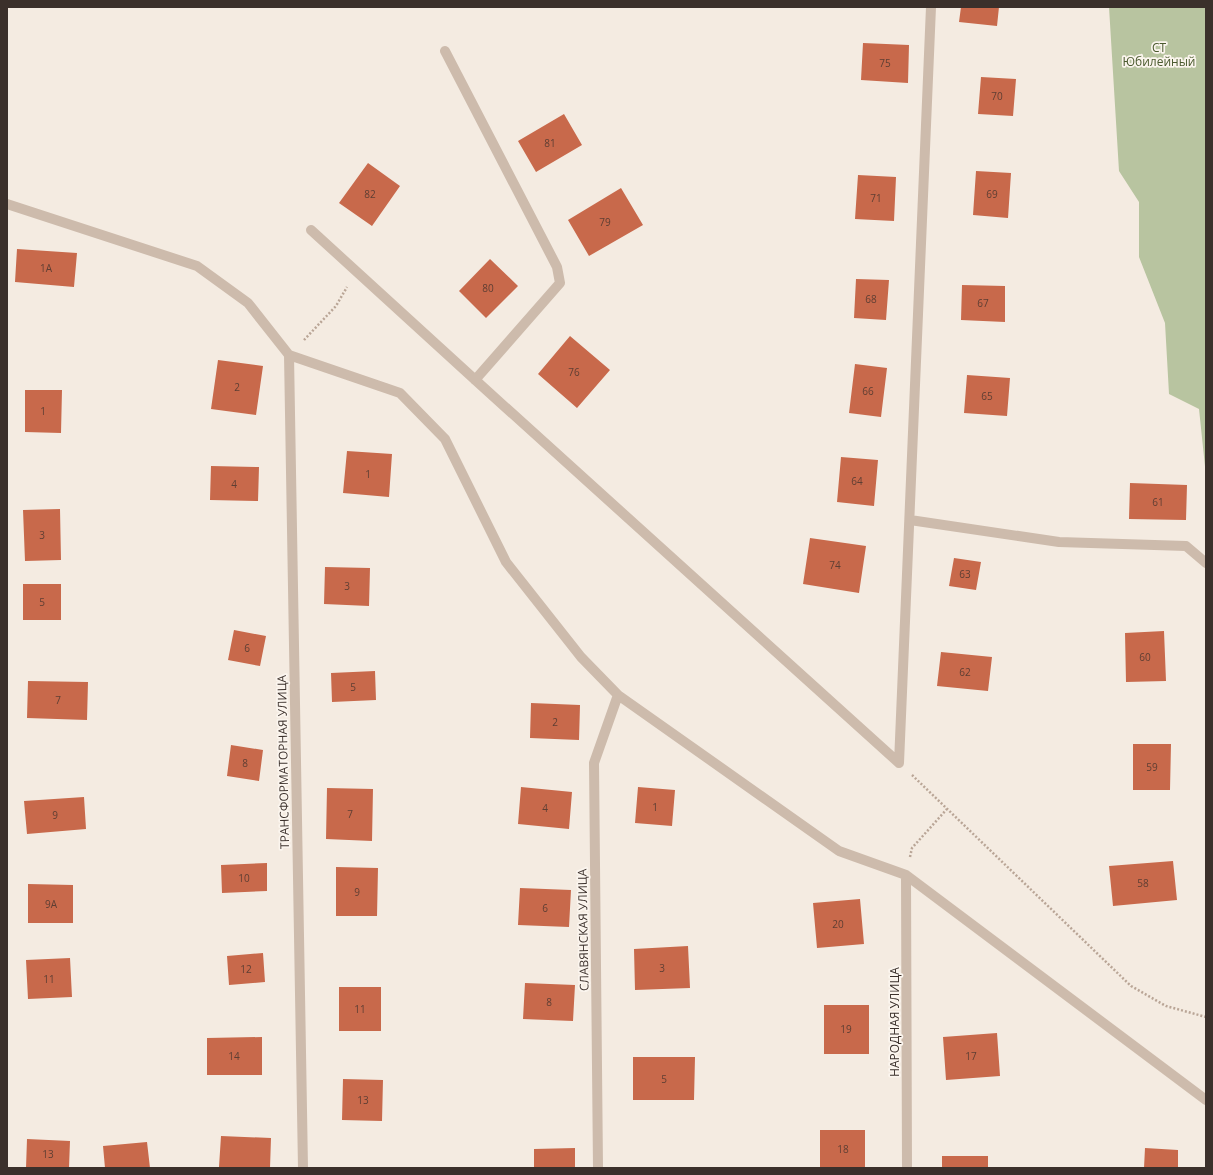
<svg xmlns="http://www.w3.org/2000/svg" width="1213" height="1175" font-family="'Open Sans',sans-serif">
	<style>
		.green { fill: #b8c4a0 }
		.building { fill: #c8694b }
		.lines { fill: none; stroke-linecap: round; stroke-linejoin: round }
		.path { stroke: #b9a596; stroke-width: 2.5; stroke-dasharray: 2 2; stroke-linecap: butt }
		.minor { stroke: #cdbbac; stroke-width: 10 }
		.labels { text-anchor: middle; dominant-baseline: central; stroke-width: 3.5; stroke-linejoin: round; paint-order: stroke }
		.number-label { font-size: 10px; fill: #5e3e33 }
		.park-label { font-size: 12px; fill: #4a5a2e; stroke: #fbf5ee }
		.street-label { font-size: 12px; fill: #3b302b; stroke: #fbf5ee }
	</style>
	<rect width="100%" height="100%" fill="#f4ebe1"/>
	<path class="green" d="M1109,7H1206V476L1199,409L1169,394L1165,323L1139,257V202L1119,171Z"/>
	<path class="building" d="M961,7H999L997,26L959,22Z
		M863,43L909,45L908,83L861,80Z
		M981,77L1016,79L1013,116L978,114Z
		M564,114L582,145L536,172L518,141Z
		M368,163L400,186L372,226L339,203Z
		M976,171L1011,173L1008,218L973,215Z
		M858,175L896,177L894,221L855,219Z
		M621,188L643,225L589,256L568,220Z
		M17,249L77,253L74,287L15,282Z
		M490,259L518,286L486,318L459,291Z
		M856,279L889,280L886,320L854,318Z
		M962,285L1005,286V322L961,320Z
		M570,336L610,370L577,408L538,374Z
		M218,360L263,366L256,415L211,409Z
		M855,364L887,368L881,417L849,413Z
		M967,375L1010,378L1007,416L964,413Z
		M25,390H62L61,433L25,432Z
		M347,451L392,454L389,497L343,493Z
		M841,457L878,460L874,506L837,502Z
		M211,466L259,467L258,501L210,500Z
		M1130,483L1187,485L1186,520L1129,519Z
		M60,509L61,560L25,561L23,510Z
		M810,538L866,546L859,593L803,584Z
		M954,558L981,562L976,590L949,586Z
		M325,567L370,568L369,606L324,604Z
		M23,584H61V620H23Z
		M234,630L266,636L260,666L228,660Z
		M1164,631L1166,681L1126,682L1125,633Z
		M941,652L992,657L988,691L937,686Z
		M375,671L376,700L332,702L331,673Z
		M28,681L88,682L87,720L27,718Z
		M531,703L580,705L579,740L530,738Z
		M1133,744H1171L1170,790H1133Z
		M231,745L263,750L259,781L227,776Z
		M521,787L572,792L569,829L518,824Z
		M638,787L675,790L672,826L635,823Z
		M327,788L373,789L372,841L326,839Z
		M84,797L86,829L27,834L24,801Z
		M1173,861L1177,900L1113,906L1109,866Z
		M267,863V891L222,893L221,865Z
		M336,867L378,868L377,916H336Z
		M28,884L73,885V923H28Z
		M520,888L571,890L569,927L518,925Z
		M860,899L864,944L817,948L813,903Z
		M688,946L690,988L635,990L634,949Z
		M263,953L265,982L229,985L227,956Z
		M70,958L72,997L28,999L26,960Z
		M525,983L575,985L573,1021L523,1019Z
		M339,987H381V1031H339Z
		M824,1005H869V1054H824Z
		M997,1033L1000,1076L946,1080L943,1037Z
		M262,1037V1075H207V1038Z
		M633,1057H695L694,1100H633Z
		M343,1079L383,1080L382,1121L342,1120Z
		M820,1130H865V1168H820Z
		M221,1136L271,1138L270,1168L219,1167Z
		M27,1139L70,1141L69,1168H26Z
		M147,1142L150,1168H105L103,1146Z
		M575,1148V1168H534V1149Z
		M1145,1148L1178,1150V1168H1144Z
		M942,1156H988V1168H942Z"/>
	<g class="lines">
		<path class="path" d="M304,340L336,306L347,287
			M912,775L1131,986L1166,1006L1206,1017
			M910,857L912,848L947,809"/>
		<path class="minor" d="M445,51L557,267L560,283L475,380
			M7,204L197,266L248,303L289,355L400,393L445,439L506,562L581,657L618,695L839,851L906,875L1206,1100
			M311,230L483,387L899,763
			M289,355L303,1168
			M910,520L1059,542L1186,546L1206,563
			M899,763L931,7
			M906,875L907,1168
			M598,1168L594,763L618,695"/>
	</g>
	<g class="labels">
		<g class="number-label">
			<text x="885" y="63">75</text>
			<text x="997" y="96">70</text>
			<text x="550" y="143">81</text>
			<text x="370" y="194">82</text>
			<text x="992" y="194">69</text>
			<text x="876" y="198">71</text>
			<text x="605" y="222">79</text>
			<text x="46" y="268">1А</text>
			<text x="488" y="288">80</text>
			<text x="871" y="299">68</text>
			<text x="983" y="303">67</text>
			<text x="574" y="372">76</text>
			<text x="237" y="387">2</text>
			<text x="868" y="391">66</text>
			<text x="987" y="396">65</text>
			<text x="43" y="411">1</text>
			<text x="368" y="474">1</text>
			<text x="857" y="481">64</text>
			<text x="234" y="484">4</text>
			<text x="1158" y="502">61</text>
			<text x="42" y="535">3</text>
			<text x="835" y="565">74</text>
			<text x="965" y="574">63</text>
			<text x="347" y="586">3</text>
			<text x="42" y="602">5</text>
			<text x="247" y="648">6</text>
			<text x="1145" y="657">60</text>
			<text x="965" y="672">62</text>
			<text x="353" y="687">5</text>
			<text x="58" y="700">7</text>
			<text x="555" y="722">2</text>
			<text x="245" y="763">8</text>
			<text x="1152" y="767">59</text>
			<text x="655" y="807">1</text>
			<text x="545" y="808">4</text>
			<text x="350" y="814">7</text>
			<text x="55" y="815">9</text>
			<text x="244" y="878">10</text>
			<text x="1143" y="883">58</text>
			<text x="357" y="892">9</text>
			<text x="51" y="904">9А</text>
			<text x="545" y="908">6</text>
			<text x="838" y="924">20</text>
			<text x="662" y="968">3</text>
			<text x="246" y="969">12</text>
			<text x="49" y="979">11</text>
			<text x="549" y="1002">8</text>
			<text x="360" y="1009">11</text>
			<text x="846" y="1029">19</text>
			<text x="234" y="1056">14</text>
			<text x="971" y="1056">17</text>
			<text x="664" y="1079">5</text>
			<text x="363" y="1100">13</text>
			<text x="843" y="1149">18</text>
			<text x="48" y="1154">13</text>
		</g>
		<g class="park-label">
			<text x="1159" y="47">СТ<tspan x="1159" dy="14">Юбилейный</tspan></text>
		</g>
		<g class="street-label">
			<text transform="translate(283 762) rotate(-91)">ТРАНСФОРМАТОРНАЯ УЛИЦА</text>
			<text transform="translate(583 930) rotate(-91)">СЛАВЯНСКАЯ УЛИЦА</text>
			<text transform="translate(894 1022) rotate(-90)">НАРОДНАЯ УЛИЦА</text>
		</g>
	</g>
	<rect width="1213" height="1175" fill="none" stroke="#3b302b" stroke-width="16"/>
</svg>
